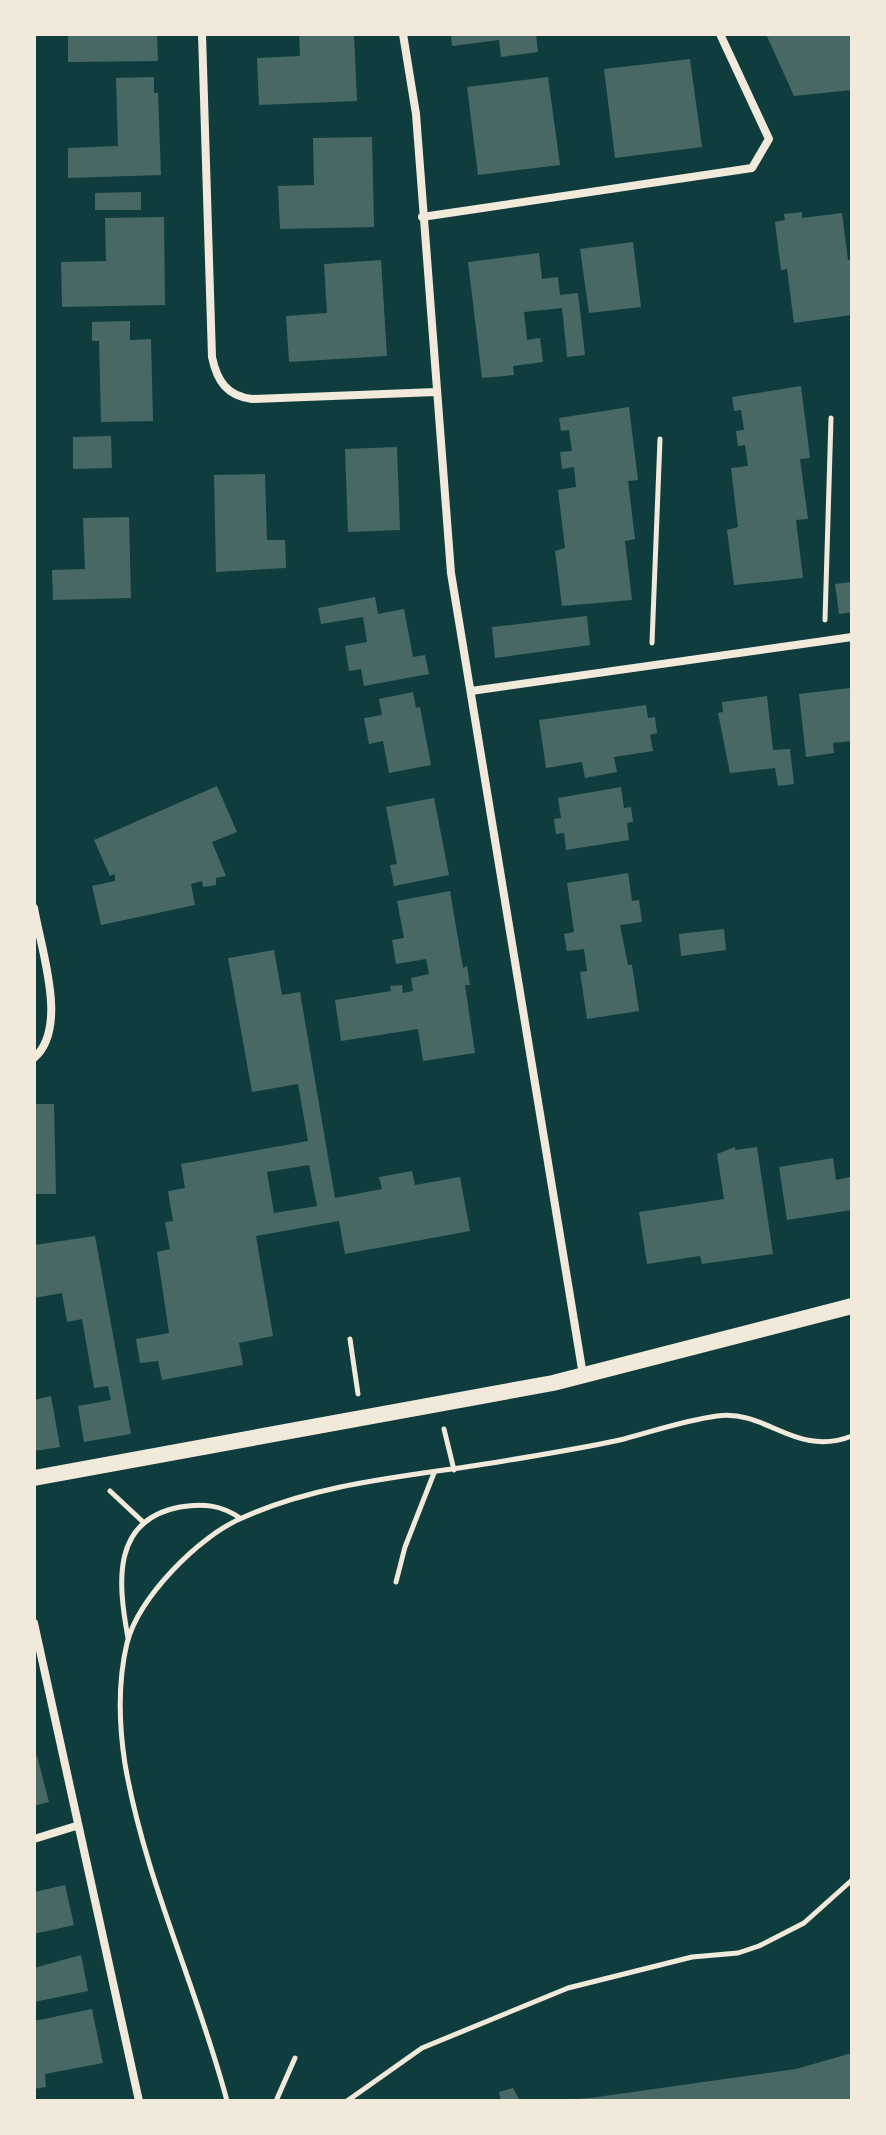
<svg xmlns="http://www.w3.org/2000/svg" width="886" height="2135" font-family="Manrope,sans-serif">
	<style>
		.building { fill: #486865; fill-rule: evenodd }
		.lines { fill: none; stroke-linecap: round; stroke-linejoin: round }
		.path { stroke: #f1e9da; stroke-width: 5 }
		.minor { stroke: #f1e9da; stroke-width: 8 }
		.secondary { stroke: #f1e9da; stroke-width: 16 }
	</style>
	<rect width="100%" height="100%" fill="#0f3d3e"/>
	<path class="building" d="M68,34H157L158,61L68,62Z
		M299,34H354L357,101L259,105L257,58L300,56Z
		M451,34H536L538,52L501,57L499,40L452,46Z
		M766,34H852V90L794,96Z
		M690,59L702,147L615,158L604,69Z
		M154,77V93H158L161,175L68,178V148L118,146L116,78Z
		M548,77L560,165L478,175L467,87Z
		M372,137L374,227L280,229L278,186L314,185L313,138Z
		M141,192V210H95V193Z
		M802,212V218L842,213L848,260H852V315L794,323L787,269L781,270L775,222L785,220L784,214Z
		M164,217L165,305L62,307L61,262L106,261L105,218Z
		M633,242L641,307L589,313L580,249Z
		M539,253L542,279L558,277L560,295L578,293L585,355L567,357L562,308L524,312L527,340L540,338L543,362L513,366L514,375L482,378L468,262Z
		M381,260L387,356L289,362L286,316L327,313L324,264Z
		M130,321V340L151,339L153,421L101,422L99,341H92V322Z
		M801,386L810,458L800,459L808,519L796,520L803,578L734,585L727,530L738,527L731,468L748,466L745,445L738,446L736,431L744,430L741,410L734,411L732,397Z
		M629,407L638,480L628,481L635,539L625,541L632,600L562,606L555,551L565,548L558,490L576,487L574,467L562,469L560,452L572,451L569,430L561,431L559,418Z
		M111,436L112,468L73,469V437Z
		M397,447L400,530L348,532L345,449Z
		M265,474L267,540H285L286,568L216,572L214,475Z
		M129,517L131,598L53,600L52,570L85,569L83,518Z
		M852,582V612L839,614L835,584Z
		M375,597L378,614L404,609L413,657L425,655L429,674L364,686L361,669L349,671L345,646L367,642L363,617L321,624L318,608Z
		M587,616L590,645L495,658L492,627Z
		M850,688L852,741L833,743L834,753L806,757L799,694Z
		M413,692L416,708L420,707L431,765L389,773L383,741L369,744L364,718L382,715L379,699Z
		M767,696L773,750L790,749L794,784L778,786L775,768L730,773L718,713L723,712L722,702Z
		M646,705L648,718L655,717L657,733L650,735L653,751L614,757L617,772L585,778L582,762L546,768L539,720Z
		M217,786L237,832L212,842L226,876L216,878V885L203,887L202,881L191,884L195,905L101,925L92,886L115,881V874L110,876L94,840Z
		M621,787L624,808L631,807L633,822L627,823L629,840L566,850L564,833L556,834L554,819L561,818L558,798Z
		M434,798L449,875L394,886L390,865L397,864L386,807Z
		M628,873L632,901L639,900L642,922L620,925L628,965H632L639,1011L587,1019L580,972L587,971L584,949L567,951L564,934L574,932L567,883Z
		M450,891L463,968L467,966L470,985H465L475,1053L423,1061L418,1029L341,1041L335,1000L391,991L390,986L402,985L403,993L413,991L411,978L429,974L426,959L396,964L392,940L404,938L397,901Z
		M724,929L726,950L681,956L679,934Z
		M274,950L282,995L300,992L335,1198L382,1189L379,1177L412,1171L415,1185L460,1177L470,1231L345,1254L339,1221L256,1236L273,1336L239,1343L243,1365L162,1380L158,1361L140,1363L136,1339L169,1333L157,1252L170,1249L165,1222L173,1221L168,1191L185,1188L181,1164L308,1141L298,1084L252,1092L228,958ZM309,1165L317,1206L274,1213L267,1172Z
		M34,1104H54L56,1194H34Z
		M735,1147V1150L757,1147L773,1254L702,1264L700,1256L647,1264L639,1212L724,1199L717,1154Z
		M833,1158L836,1180L850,1177L852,1210L787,1220L779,1167Z
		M95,1236L131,1434L84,1442L78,1406L111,1400L108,1386L94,1388L82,1319L67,1322L62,1293L34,1298V1245Z
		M51,1396L60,1447L34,1451V1400Z
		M37,1756L49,1802L34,1806V1757Z
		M65,1885L74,1925L34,1934V1892Z
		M81,1955L88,1991L34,2002V1968Z
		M92,2009L103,2063L45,2074L46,2087L34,2089V2021Z
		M852,2053V2101H541L590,2098L796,2069Z
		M513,2088L520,2101H501L499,2092Z"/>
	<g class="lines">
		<path class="path" d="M825,620L831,418
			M652,643L660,439
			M350,1339L358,1394
			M444,1429L454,1470
			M110,1491L142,1521
			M396,1582L405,1547L434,1473
			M128,1638C118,1583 111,1520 180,1507C203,1503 221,1505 240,1518
			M227,2101C197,1987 145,1880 125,1764C119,1725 118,1681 127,1643C139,1597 199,1536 242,1518C323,1481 417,1476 504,1461C544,1454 585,1448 624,1439C654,1431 686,1420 717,1416C767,1409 795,1458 852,1436
			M276,2101L295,2058
			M347,2101L422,2048L568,1988L692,1957L738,1953L759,1946L804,1923L852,1880"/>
		<path class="minor" d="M202,34L212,357C217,381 227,396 252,399L436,392
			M403,34L416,114L451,573L583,1375
			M422,217L752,168L769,139L720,34
			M471,691L852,637
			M34,908C41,950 69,1028 34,1058
			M34,1623L139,2101
			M34,1839L76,1826"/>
		<path class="secondary" d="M34,1478L553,1383L852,1306"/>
	</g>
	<rect width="886" height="2135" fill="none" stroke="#f1e9da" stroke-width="72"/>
</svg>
